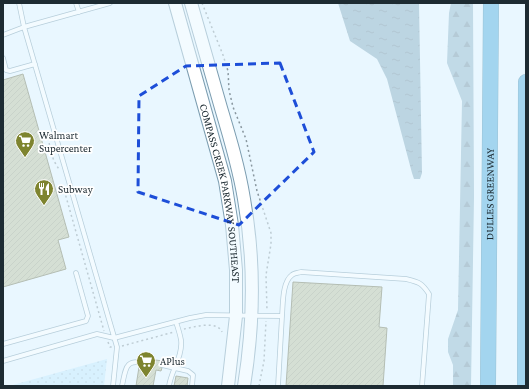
<svg xmlns="http://www.w3.org/2000/svg" width="529" height="389" font-family="'Crimson Pro',serif">
	<style>
		.grass { fill: url(#grass-dots) }
		.forest { fill: url(#forest-firs) }
		.water { fill: url(#water-ripples) }
		.building { fill: url(#building-hatch); stroke: #747758 }
		.lines { fill: none; stroke-linecap: round; stroke-linejoin: round }
		.lane-casing { stroke: #7c9db0; stroke-width: 5.5 }
		.secondary-casing { stroke: #7c9db0; stroke-width: 14 }
		.highway-casing { stroke: #3d7fa0; stroke-width: 16 }
		.path { stroke: #89979f; stroke-width: 1.5; stroke-dasharray: 2 3; stroke-linecap: butt }
		.lane { stroke: #fff; stroke-width: 4 }
		.secondary { stroke: #fff; stroke-width: 12 }
		.highway { stroke: #4eacdb; stroke-width: 15 }
		.marked { fill: none; stroke: #1d4ed8; stroke-width: 3; stroke-dasharray: 8 5; stroke-linejoin: round }
		.labels { text-anchor: middle; dominant-baseline: central; stroke-width: 3.5; stroke-linejoin: round; paint-order: stroke }
		.poi-label { font-size: 11px; fill: #1d2b32; stroke: #fff; text-anchor: start }
		.street-label { font-size: 11px; fill: #1d2b32; stroke: #fff }
	</style>
	<defs>
		<pattern id="grass-dots" width="8" height="8" patternUnits="userSpaceOnUse"><rect width="8" height="8" fill="#c3e8fd"/><path d="M2 2h.1M6 6h.1" fill="none" stroke="#a7c7d9" stroke-width="1.8" stroke-linecap="round"/></pattern>
		<pattern id="forest-firs" width="22" height="20" patternUnits="userSpaceOnUse"><rect width="22" height="20" fill="#90b5c9"/><path d="M5 1l3.5 6h-7zM16 11l3.5 6h-7z" fill="#7593a4"/></pattern>
		<pattern id="water-ripples" width="26" height="14" patternUnits="userSpaceOnUse"><rect width="26" height="14" fill="#86aabe"/><path d="M2 4q2-2 4 0t4 0M15 11q2-2 4 0t4 0" fill="none" stroke="#6d8b9b"/></pattern>
		<pattern id="building-hatch" width="6" height="6" patternUnits="userSpaceOnUse"><rect width="6" height="6" fill="#bdc1a0"/><path d="M-1 1l2-2M0 6l6-6M5 7l2-2" fill="none" stroke="#a2a68a"/></pattern>
	</defs>
	<rect width="100%" height="100%" fill="#e9f7ff"/>
	<path class="grass" d="M107,359L104,386H9Z"/>
	<path class="forest" d="M451,3H473L474,197L471,386H453V365L448,352V339L458,310L462,101L447,63L449,13Z"/>
	<path class="water" d="M338,3H419L422,173L420,179H414L412,173L387,79L377,59L350,41Z"/>
	<path class="building" d="M23,74L69,237L58,240L66,269L3,287V80Z
		M293,282L382,287L379,327L387,328L383,386H286Z
		M148,359L163,361L160,362L159,365L162,368L161,371L156,370L153,386H136L139,367L146,368L147,366L150,364Z
		M176,376L188,378L187,386H174Z"/>
	<g class="lines">
		<g class="lane-casing">
			<path id="lane" d="M19,3L24,27L117,347L113,386
				M76,3L79,12
				M3,35L24,27L110,3
				M3,58L6,70L10,71L35,64
				M3,344L86,321L88,316L76,273
				M3,361L97,334L114,338L190,318L206,315L282,316C283,305 282,282 292,275C294,273 298,273 301,272L406,279C419,282 422,283 429,294L422,386
				M162,365L188,371L193,375L192,386
				M122,386C126,367 125,359 147,363
				M169,386C171,371 183,356 181,340C180,334 178,328 176,322
				M278,386L282,316"/>
		</g>
		<g class="secondary-casing">
			<g id="secondary">
				<path id="s1" d="M175,3L225,181L232,225L236,270V316L228,386"/>
				<path d="M191,3C201,38 211,73 221,108C230,138 239,168 244,199C255,261 254,324 244,386"/>
			</g>
		</g>
		<g class="highway-casing">
			<g id="highway">
				<path id="s2" d="M488,386L491,3"/>
				<path d="M525,386L526,82"/>
			</g>
		</g>
		<path class="path" d="M202,3L223,55L228,71L229,90L233,107L246,139L257,191L271,233V244L266,275L267,311
			M49,133C48,145 52,160 59,169
			M63,186L104,331
			M184,329C194,327 217,320 222,332
			M108,342L110,347H112
			M122,346L174,332
			M259,386L264,361L266,321"/>
		<use href="#lane" class="lane"/>
		<use href="#secondary" class="secondary"/>
		<use href="#highway" class="highway"/>
	</g>
	<path d="M0 0H529V389H0ZM280,63L314,152L239,225L138,192L139,96L186,66Z" fill="#e9f7ff" fill-opacity=".55" fill-rule="evenodd"/>
	<path class="marked" d="M280,63L314,152L239,225L138,192L139,96L186,66Z"/>
	<defs>
		<g id="supermarket-pin" transform="scale(1)"><path d="M0 17L-7.5 6A9.5 9.5 0 1 1 7.5 6Z" fill="#7e842f" stroke="#fff"/><path d="M-6-5.5h2.5l.6 2H6L4.5 2H-2.5L-4.4-4H-6ZM-1.5 3.2a1.3 1.3 0 1 0 .1 0ZM3 3.2a1.3 1.3 0 1 0 .1 0Z" fill="#fff"/></g>
		<g id="restaurant-pin" transform="scale(1)"><path d="M0 17L-7.5 6A9.5 9.5 0 1 1 7.5 6Z" fill="#7e842f" stroke="#fff"/><path d="M-5-6h1v4h1v-4h1v4h1v-4h1v5L-1.5 .5V6h-2V.5L-5-1ZM5-6V6H3V1.5H1.5Q1.5-4 5-6Z" fill="#fff"/></g>
	</defs>
	<g fill-rule="evenodd">
		<use href="#supermarket-pin" x="25" y="141"/>
		<use href="#restaurant-pin" x="44" y="189"/>
		<use href="#supermarket-pin" x="146" y="361"/>
	</g>
	<g class="labels">
		<g class="poi-label">
			<text x="39" y="135">Walmart<tspan x="39" dy="13">Supercenter</tspan></text>
			<text x="58" y="189">Subway</text>
			<text x="160" y="361">APlus</text>
		</g>
		<g class="street-label">
			<text stroke="none"><textPath href="#s1" startOffset="196">COMPASS CREEK PARKWAY SOUTHEAST</textPath></text>
			<text stroke="none"><textPath href="#s2" startOffset="192">DULLES GREENWAY</textPath></text>
		</g>
	</g>
	<rect width="529" height="389" fill="none" stroke="#1d2b32" stroke-width="8"/>
</svg>
